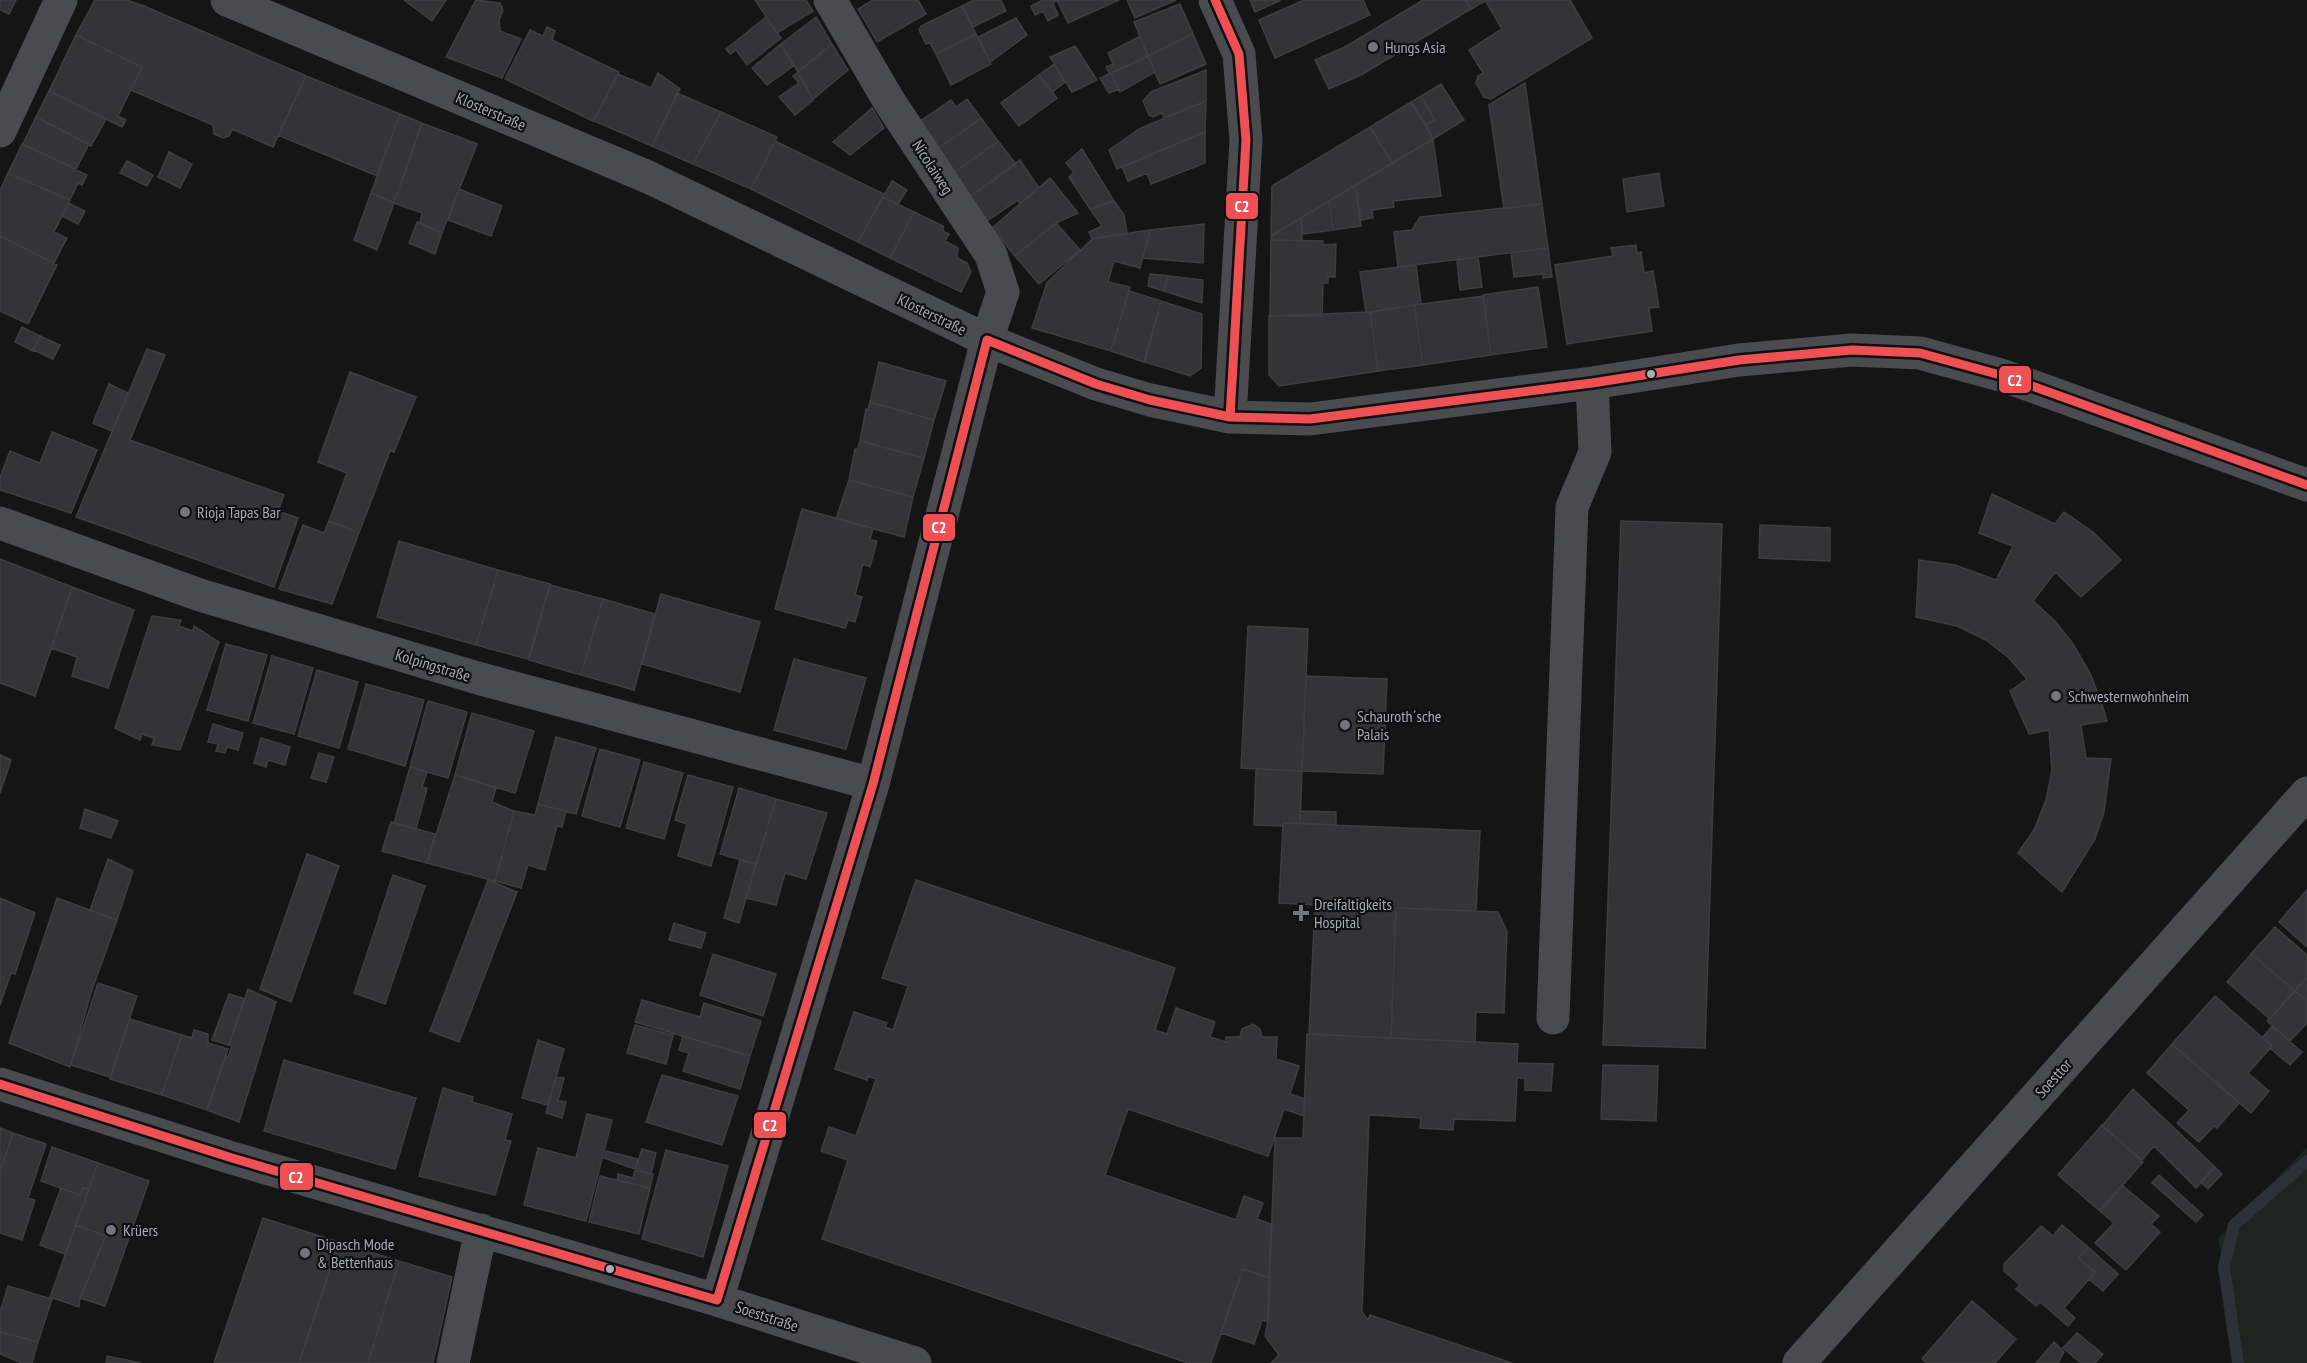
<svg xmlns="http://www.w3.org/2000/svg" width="2307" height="1363" font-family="'PT Sans Narrow',sans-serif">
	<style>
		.green { fill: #1e241f }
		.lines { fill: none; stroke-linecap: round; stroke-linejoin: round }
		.stream { stroke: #2b3138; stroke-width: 12 }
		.building { fill: #343436; stroke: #3e3e41; stroke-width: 1.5 }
		.minor { stroke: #4a4b4e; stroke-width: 33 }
		.bus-1-casing { stroke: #100f11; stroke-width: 14 }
		.bus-1 { stroke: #ee5054; stroke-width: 9 }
		.poi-dot { fill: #74767e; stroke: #100f11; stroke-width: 2 }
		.bus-dot { fill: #a7abb6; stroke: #100f11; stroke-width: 2 }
		.labels { text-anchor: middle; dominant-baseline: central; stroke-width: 4.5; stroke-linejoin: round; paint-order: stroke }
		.poi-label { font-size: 16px; fill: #a7abb6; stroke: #100f11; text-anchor: start }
		.street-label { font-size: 16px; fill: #a7abb6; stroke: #100f11 }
		.line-badge { stroke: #100f11; stroke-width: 2 }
		.badge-label { font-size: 16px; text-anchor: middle; font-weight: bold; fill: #fff }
	</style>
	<rect width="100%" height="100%" fill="#151515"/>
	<path class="green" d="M2307,1147V1363H2239L2218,1238Z"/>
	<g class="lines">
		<path class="stream" d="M2238,1363L2224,1267L2234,1225L2307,1161"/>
	</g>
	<path class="building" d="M0,0H16L9,14L0,10Z
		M95,0H127L144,6L306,76L273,147L232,129L229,136L223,138L214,134L213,125L131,90L142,67L76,35Z
		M404,0H446L432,21Z
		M476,0L500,3L503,10L499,20L500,31L521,39L502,78L446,57Z
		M755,0H806L813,11L777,33Z
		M873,0H918L926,14L877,42L858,9Z
		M974,0H1001L1006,11L973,27L962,6Z
		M1043,0H1057L1053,3L1058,15L1048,21L1043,11L1035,15L1031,6Z
		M1057,0H1119L1068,23Z
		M1127,0H1176L1135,18Z
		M1250,0H1281L1255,12Z
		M1304,0H1363L1370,15L1275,58L1259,20Z
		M1423,0H1465L1471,9L1361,75L1329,89L1315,60L1345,47Z
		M1465,0H1485V1L1471,9Z
		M1570,0L1592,38L1491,99L1484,97L1476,83L1478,76L1483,73L1469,50L1502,29L1485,0Z
		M1180,4L1193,34L1148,56L1134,22Z
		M962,6L976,34L936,54L930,43L926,44L919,30L921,26Z
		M766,17L781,38L747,65L736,50L730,54L726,49Z
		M816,17L832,44L798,72L781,44Z
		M1016,18L1027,35L990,62L978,37Z
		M547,27L555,31L552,40L619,72L593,121L505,79L530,30L543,36Z
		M976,34L991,64L951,85L936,54Z
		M1193,34L1206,64L1160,84L1148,56Z
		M76,35L142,67L118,116L126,120L122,127L49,91Z
		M1140,36L1148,56L1110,74L1106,67L1113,64L1108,53Z
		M781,44L793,66L767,85L752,68Z
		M832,44L848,70L813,99L798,72Z
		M1075,46L1097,80L1072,92L1050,57Z
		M1148,56L1155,72L1120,92L1111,73Z
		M1054,64L1065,82L1052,92L1039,75Z
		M1206,70V101L1164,118L1162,113L1153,117L1149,115L1143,101L1151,92Z
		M798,72L813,100L795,115L779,97L799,83L793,76Z
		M658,73L680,89L652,146L594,121L618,74L651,88Z
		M1111,73L1119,89L1109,93L1100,78Z
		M1039,75L1057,98L1019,126L1001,103Z
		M306,76L400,114L377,176L278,135Z
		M1525,83L1542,204L1504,209L1489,105Z
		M1441,84L1464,120L1433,139L1426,125L1435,120L1421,96Z
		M49,91L106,119L91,146L36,117Z
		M677,93L721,112L693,164L652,146Z
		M1421,96L1435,120L1426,125L1411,102Z
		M967,99L981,118L938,149L919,122L951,100L956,107Z
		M1206,101L1205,132L1117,169L1109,150L1141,128Z
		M1411,102L1433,139L1392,163L1370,127Z
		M872,108L884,128L850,155L833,142Z
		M721,112L777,137L751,189L693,164Z
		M400,114L422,123L394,203L371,193Z
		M36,117L89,144L76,169L23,144Z
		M981,118L998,141L954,173L938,149Z
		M422,123L477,144L442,233L420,223L422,213L394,203Z
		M1370,127L1392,163L1271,236L1272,186Z
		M1205,132V163L1151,184L1147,173L1128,181L1122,167Z
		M1433,139L1441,196L1393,201L1394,207L1372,210L1373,218L1361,220L1355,186Z
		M775,141L884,194L858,242L751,189Z
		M998,141L1016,164L970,197L954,173Z
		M22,144L87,175L82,185L78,183L70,200L8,173Z
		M1082,149L1114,201L1090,209L1069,177L1074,172L1066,163Z
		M169,152L192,164L180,188L158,177Z
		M1020,160L1039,188L1020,204L1018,200L987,221L970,197Z
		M127,161L153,175L147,186L120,173Z
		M8,173L70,200L54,232L67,238L54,263L0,236V191Z
		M1659,173L1664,206L1627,212L1623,179Z
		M1050,178L1078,213L1056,223L1015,256L992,228Z
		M892,181L907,190L898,204L883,197Z
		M1355,186L1361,226L1333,230L1329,201Z
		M459,189L502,206L491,236L448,220Z
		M371,193L394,203L377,250L354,240Z
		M883,197L914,212L890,258L858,242Z
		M1114,201L1124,215L1127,233L1092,239L1089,232L1102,226L1090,209Z
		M1329,201L1333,230L1303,234L1301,218Z
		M68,203L85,211L78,224L62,216Z
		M1542,204L1548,248L1398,267L1394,232L1412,230L1420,217Z
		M914,212L943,226V231L949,234L945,241L958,248L957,258L967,263L971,272L961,292L890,258Z
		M1301,218L1302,241L1271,240V236Z
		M417,222L442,233L435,254L409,243Z
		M1056,223L1080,250L1039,284L1015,256Z
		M1204,224L1203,263L1143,258L1150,230Z
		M1150,230L1140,268L1114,261L1108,282L1130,287L1111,351L1032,328L1047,283L1092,239Z
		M0,236L57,265L28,324L0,311Z
		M1271,240L1323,241V245L1336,244L1335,277H1328V283H1323L1322,316H1270Z
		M1636,245L1637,253L1641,252L1644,273L1653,271L1659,307L1649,308L1652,331L1567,344L1555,265L1613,256L1611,248Z
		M1548,248L1552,277L1543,278V274L1514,277L1511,253Z
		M1478,257L1482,287L1460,290L1457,260Z
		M1416,265L1421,304L1366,313L1360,272Z
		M1150,274L1168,276L1164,291L1148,286Z
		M1168,276L1203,280L1202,303L1164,291Z
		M1538,287L1547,347L1491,355L1483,295Z
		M1129,291L1161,301L1144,362L1111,351Z
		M1483,296L1491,355L1423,365L1414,305Z
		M1161,301L1202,314L1201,368L1190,376L1145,362Z
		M1414,305L1423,365L1378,371L1370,312Z
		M1370,312L1378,371L1279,386L1269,375V316Z
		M22,327L40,336L33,351L15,342Z
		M40,336L60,345L53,359L33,350Z
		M147,349L165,355L130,440L284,495L278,511L298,518L274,587L76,517Z
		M879,362L946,381L934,420L870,402Z
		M350,372L416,397L394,452L390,451L359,533L329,521L347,473L318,462Z
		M109,384L128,393L112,431L93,423Z
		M870,402L934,420L924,458L860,441L866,409L868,410Z
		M52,432L97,450L71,513L0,490V477L10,451L40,463Z
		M860,441L924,458L913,497L849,480L855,449L857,450Z
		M849,480L913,497L904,537L836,519Z
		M1992,494L2055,524L2064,512L2093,532L2121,560L2081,597L2055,572L2033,601L2055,621L2073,644L2090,673L2101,701L2107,721L2081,725L2086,758L2111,759L2104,812L2095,839L2062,892L2018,853L2035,828L2046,800L2052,771L2049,730L2029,734L2010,691L2027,679L2009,658L1986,640L1957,626L1916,617L1919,560L1955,565L1996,580L2013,546L1979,533Z
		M802,509L873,528L870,540L877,541L870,567L863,564L855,595L862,597L855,622L848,620L845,628L775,609Z
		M329,521L359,533L332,604L279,589L303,525L324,533Z
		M1621,521L1722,524L1705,1048L1603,1045Z
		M1760,525L1830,528V561L1759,558Z
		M399,541L498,570L476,645L377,617Z
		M0,559L72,587L35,696L0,683Z
		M498,570L550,584L528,659L476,645Z
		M550,585L603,599L581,675L529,660Z
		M72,587L134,610L108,688L72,676L77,657L51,648Z
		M661,594L760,622L740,692L642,664Z
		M603,599L655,614L634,690L581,675Z
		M152,616L181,620L179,626L193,631L194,626L219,642L180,750L152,745L154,738L142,734L140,740L115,728Z
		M1248,626L1308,629L1302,771L1241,768Z
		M226,644L267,655L248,721L207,710Z
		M272,656L313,668L294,734L253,723Z
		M794,659L866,678L846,749L774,730Z
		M317,670L358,682L339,748L298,736Z
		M1306,676L1387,679L1383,774L1302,771Z
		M366,684L424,700L405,766L348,749Z
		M428,701L467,712L448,778L410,767Z
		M472,713L534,731L515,793L455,775Z
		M213,724L243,733L238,750L227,747L225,753L216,751L218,744L208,742Z
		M556,737L596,748L576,814L538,804Z
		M261,738L290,747L285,765L268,760L266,767L254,763Z
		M600,749L640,760L620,827L582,816Z
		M319,753L334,757L326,782L311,778Z
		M0,755L11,760L0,793Z
		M644,762L683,773L664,839L626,828Z
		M410,767L427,772L422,787L427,788L416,829L394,823Z
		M1256,769L1302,771L1300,823H1283L1282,826L1254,825Z
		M455,775L496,788L492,802L514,811L495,881L427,863Z
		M688,775L733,787L711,866L678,856L687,824L675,820Z
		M739,788L776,799L756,864L720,854Z
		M776,799L827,813L806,879L785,873L776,905L746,898Z
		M538,804L566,811L562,827L557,826L545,870L528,865L521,888L495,881L514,811L535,815Z
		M85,809L118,821L111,838L80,828Z
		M1300,811L1336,812V825L1300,823Z
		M391,822L435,834L427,863L382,851Z
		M1283,823L1480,831L1476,911L1396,908L1391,1038L1309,1034L1315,905L1279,903Z
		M307,854L339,866L291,1002L260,989Z
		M108,859L133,871L117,920L90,910Z
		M740,860L756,864L739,923L724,918Z
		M393,875L425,886L385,1004L354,993Z
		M488,880L517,892L459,1042L430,1031Z
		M916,880L1175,968L1155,1030L1167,1034L1176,1008L1215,1022L1210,1037L1226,1042V1037H1240L1242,1029L1253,1024L1260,1029L1262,1037H1277L1276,1059L1299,1066L1290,1094L1305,1099L1304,1116L1284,1109L1268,1156L1128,1109L1105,1175L1236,1220L1244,1196L1263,1203L1257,1219L1271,1224L1269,1278L1243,1269L1211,1363H1188L822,1239L848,1160L821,1151L829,1127L856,1136L876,1079L868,1076L867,1080L835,1069L854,1012L887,1023L885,1027L893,1030L908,986L882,978Z
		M2307,890V947L2279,922Z
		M0,898L35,913L15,974L11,973L0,1005Z
		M57,898L117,920L91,993L70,1067L9,1043Z
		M1396,908L1498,912L1507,931L1504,1013L1476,1012L1475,1042L1391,1038Z
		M674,923L706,933L701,948L669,940Z
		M2275,927L2307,955V977L2295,991L2251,954Z
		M713,954L776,974L763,1016L700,995Z
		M2251,954L2295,991L2270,1019L2227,982Z
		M2307,977V1001L2295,991Z
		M98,983L137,996L110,1077L71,1065Z
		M248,989L276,1002L239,1122L207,1110L226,1056L228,1057L232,1046L229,1045Z
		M2295,991L2307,1001V1023L2290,1041L2267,1021Z
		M229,994L245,999L229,1045L212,1040Z
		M2215,996L2272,1046L2248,1073L2269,1091L2251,1113L2172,1044Z
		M642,1000L700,1017L704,1003L761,1021L750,1056L635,1022Z
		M130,1019L182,1035L162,1095L110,1079Z
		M635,1025L673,1035L666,1064L627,1053Z
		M2272,1026L2302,1052L2290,1065L2270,1048L2272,1046L2263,1037Z
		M194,1030L208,1034V1043L228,1049L207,1110L162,1095L182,1035L192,1038Z
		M1307,1034L1518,1044L1517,1063L1553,1064L1551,1091L1525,1090V1078H1517L1515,1121L1454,1119L1453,1130L1420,1128L1421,1118L1369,1115L1362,1312L1368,1320L1370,1315L1512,1363H1271L1279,1355L1265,1336L1268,1322L1275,1138H1303Z
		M683,1036L750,1056L740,1089L683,1071L689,1053L679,1050Z
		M538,1040L564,1049L548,1105L522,1098Z
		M2172,1044L2239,1103L2217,1128L2214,1126L2199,1142L2177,1123L2189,1110L2147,1073Z
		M284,1060L416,1098L395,1169L264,1131Z
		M1603,1065L1658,1066L1656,1121L1601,1119Z
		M662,1075L738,1096L722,1145L646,1122Z
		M556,1077L564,1078L558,1101L566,1102L562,1118L546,1113Z
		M443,1088L473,1097L472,1102L512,1114L505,1140L511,1141L495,1195L419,1176Z
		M2133,1089L2215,1167L2196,1188L2154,1146L2142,1160L2102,1126Z
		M587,1114L612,1120L586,1221L524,1205L538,1148L576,1158Z
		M2102,1125L2143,1162L2100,1211L2058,1175Z
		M0,1128L13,1133L0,1172Z
		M13,1133L46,1144L28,1198L35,1200L22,1240L0,1233V1172Z
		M52,1147L98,1163L89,1189L83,1188L80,1195L41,1181Z
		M642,1149L656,1153L651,1174L635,1170Z
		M666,1150L728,1166L703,1257L642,1239Z
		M606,1151L638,1159L635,1169L604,1158Z
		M98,1163L149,1181L105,1306L80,1298L106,1236L76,1225Z
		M2215,1167L2222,1174L2208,1189L2201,1182Z
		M635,1170L653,1174L650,1188L617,1180L618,1174L633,1178Z
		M2159,1175L2203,1215L2196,1222L2152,1183Z
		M600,1176L650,1188L639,1234L589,1222Z
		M2122,1185L2159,1216L2151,1224L2160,1232L2126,1270L2095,1243L2114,1223L2100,1211Z
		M61,1188L80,1195L83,1188L89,1189L65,1254L40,1245Z
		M263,1218L339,1242L299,1363H214Z
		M76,1225L106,1236L80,1298L79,1307L50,1297Z
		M2062,1225L2088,1247L2078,1258L2095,1272L2064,1308L2075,1318L2068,1326L2040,1302L2036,1306L2016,1289L2020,1285L2004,1271V1264L2041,1226L2053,1236Z
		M339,1242L399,1261L368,1363H299Z
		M2088,1247L2118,1274L2103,1291L2089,1279L2095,1272L2078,1258Z
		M399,1261L452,1277L433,1363H368Z
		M1243,1269L1269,1278L1268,1322L1262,1320L1254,1344L1221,1333Z
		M8,1286L52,1299L38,1342L0,1332V1312Z
		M1972,1301L2016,1339L1995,1363H1927L1922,1359Z
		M0,1332L38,1342L32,1363H22L0,1354Z
		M2077,1333L2103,1354L2095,1363H2081L2063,1348Z
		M2054,1342L2064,1352L2058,1363H2036Z
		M107,1356L141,1363H106Z"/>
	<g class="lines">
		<path class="minor" d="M227,0L648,177L987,340L1096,384L1150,400L1230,417L1310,419L1592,383L1739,360L1852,350L1920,353L2004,376L2307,485
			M1215,0L1239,54L1246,140L1230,417
			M0,131L61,0
			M0,523L200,595L481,679L873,784
			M1553,1018L1572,507L1595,452L1592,383
			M0,1084L232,1158L717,1300L915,1363
			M717,1300L873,784L987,340L1003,292L991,255L889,101L830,0
			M453,1363L481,1230
			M1799,1363L2307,793"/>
		<g class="bus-1-casing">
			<path id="bus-1" d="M1215,0L1239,54L1246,140L1230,417
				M0,1084L232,1158L717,1300L873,784L987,340L1096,384L1150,400L1230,417L1310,419L1592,383L1739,360L1852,350L1920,353L2004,376L2307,485"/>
		</g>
		<use href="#bus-1" class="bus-1"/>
	</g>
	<g class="poi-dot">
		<circle cx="1373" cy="47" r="6"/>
		<circle cx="185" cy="512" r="6"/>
		<circle cx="2056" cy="696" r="6"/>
		<circle cx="1345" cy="725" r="6"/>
		<path d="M1298 904h6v6h6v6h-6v6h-6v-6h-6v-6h6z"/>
		<circle cx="111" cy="1230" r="6"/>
		<circle cx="305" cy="1253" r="6"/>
	</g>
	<g class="bus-dot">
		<circle cx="1651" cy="374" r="5"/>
		<circle cx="610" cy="1269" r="5"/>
	</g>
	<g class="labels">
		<g class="poi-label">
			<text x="1385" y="47">Hungs Asia</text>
			<text x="197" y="512">Rioja Tapas Bar</text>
			<text x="2068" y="696">Schwesternwohnheim</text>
			<text x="1357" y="716">Schauroth´sche<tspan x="1357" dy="18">Palais</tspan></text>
			<text x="1314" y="904">Dreifaltigkeits<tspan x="1314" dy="18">Hospital</tspan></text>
			<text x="123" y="1230">Krüers</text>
			<text x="317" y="1244">Dipasch Mode<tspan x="317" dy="18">&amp; Bettenhaus</tspan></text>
		</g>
		<g class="street-label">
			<text transform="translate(491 111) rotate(23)">Klosterstraße</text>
			<text transform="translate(933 167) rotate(57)">Nicolaiweg</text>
			<text transform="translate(932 314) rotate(26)">Klosterstraße</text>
			<text transform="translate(433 665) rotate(17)">Kolpingstraße</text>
			<text transform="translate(2053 1078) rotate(-48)">Soesttor</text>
			<text transform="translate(767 1316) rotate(18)">Soeststraße</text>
		</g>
	</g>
	<g class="line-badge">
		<rect x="1225" y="192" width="34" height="28" rx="6" fill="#ee5054"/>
		<rect x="1998" y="365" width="34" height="29" rx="6" fill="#ee5054"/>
		<rect x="922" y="513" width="34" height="29" rx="6" fill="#ee5054"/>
		<rect x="753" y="1111" width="34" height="28" rx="6" fill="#ee5054"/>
		<rect x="279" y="1162" width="35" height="29" rx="6" fill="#ee5054"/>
	</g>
	<g class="badge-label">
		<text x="1242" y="212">C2</text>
		<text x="2015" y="386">C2</text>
		<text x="939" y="533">C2</text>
		<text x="770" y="1131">C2</text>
		<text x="296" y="1183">C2</text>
	</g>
</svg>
